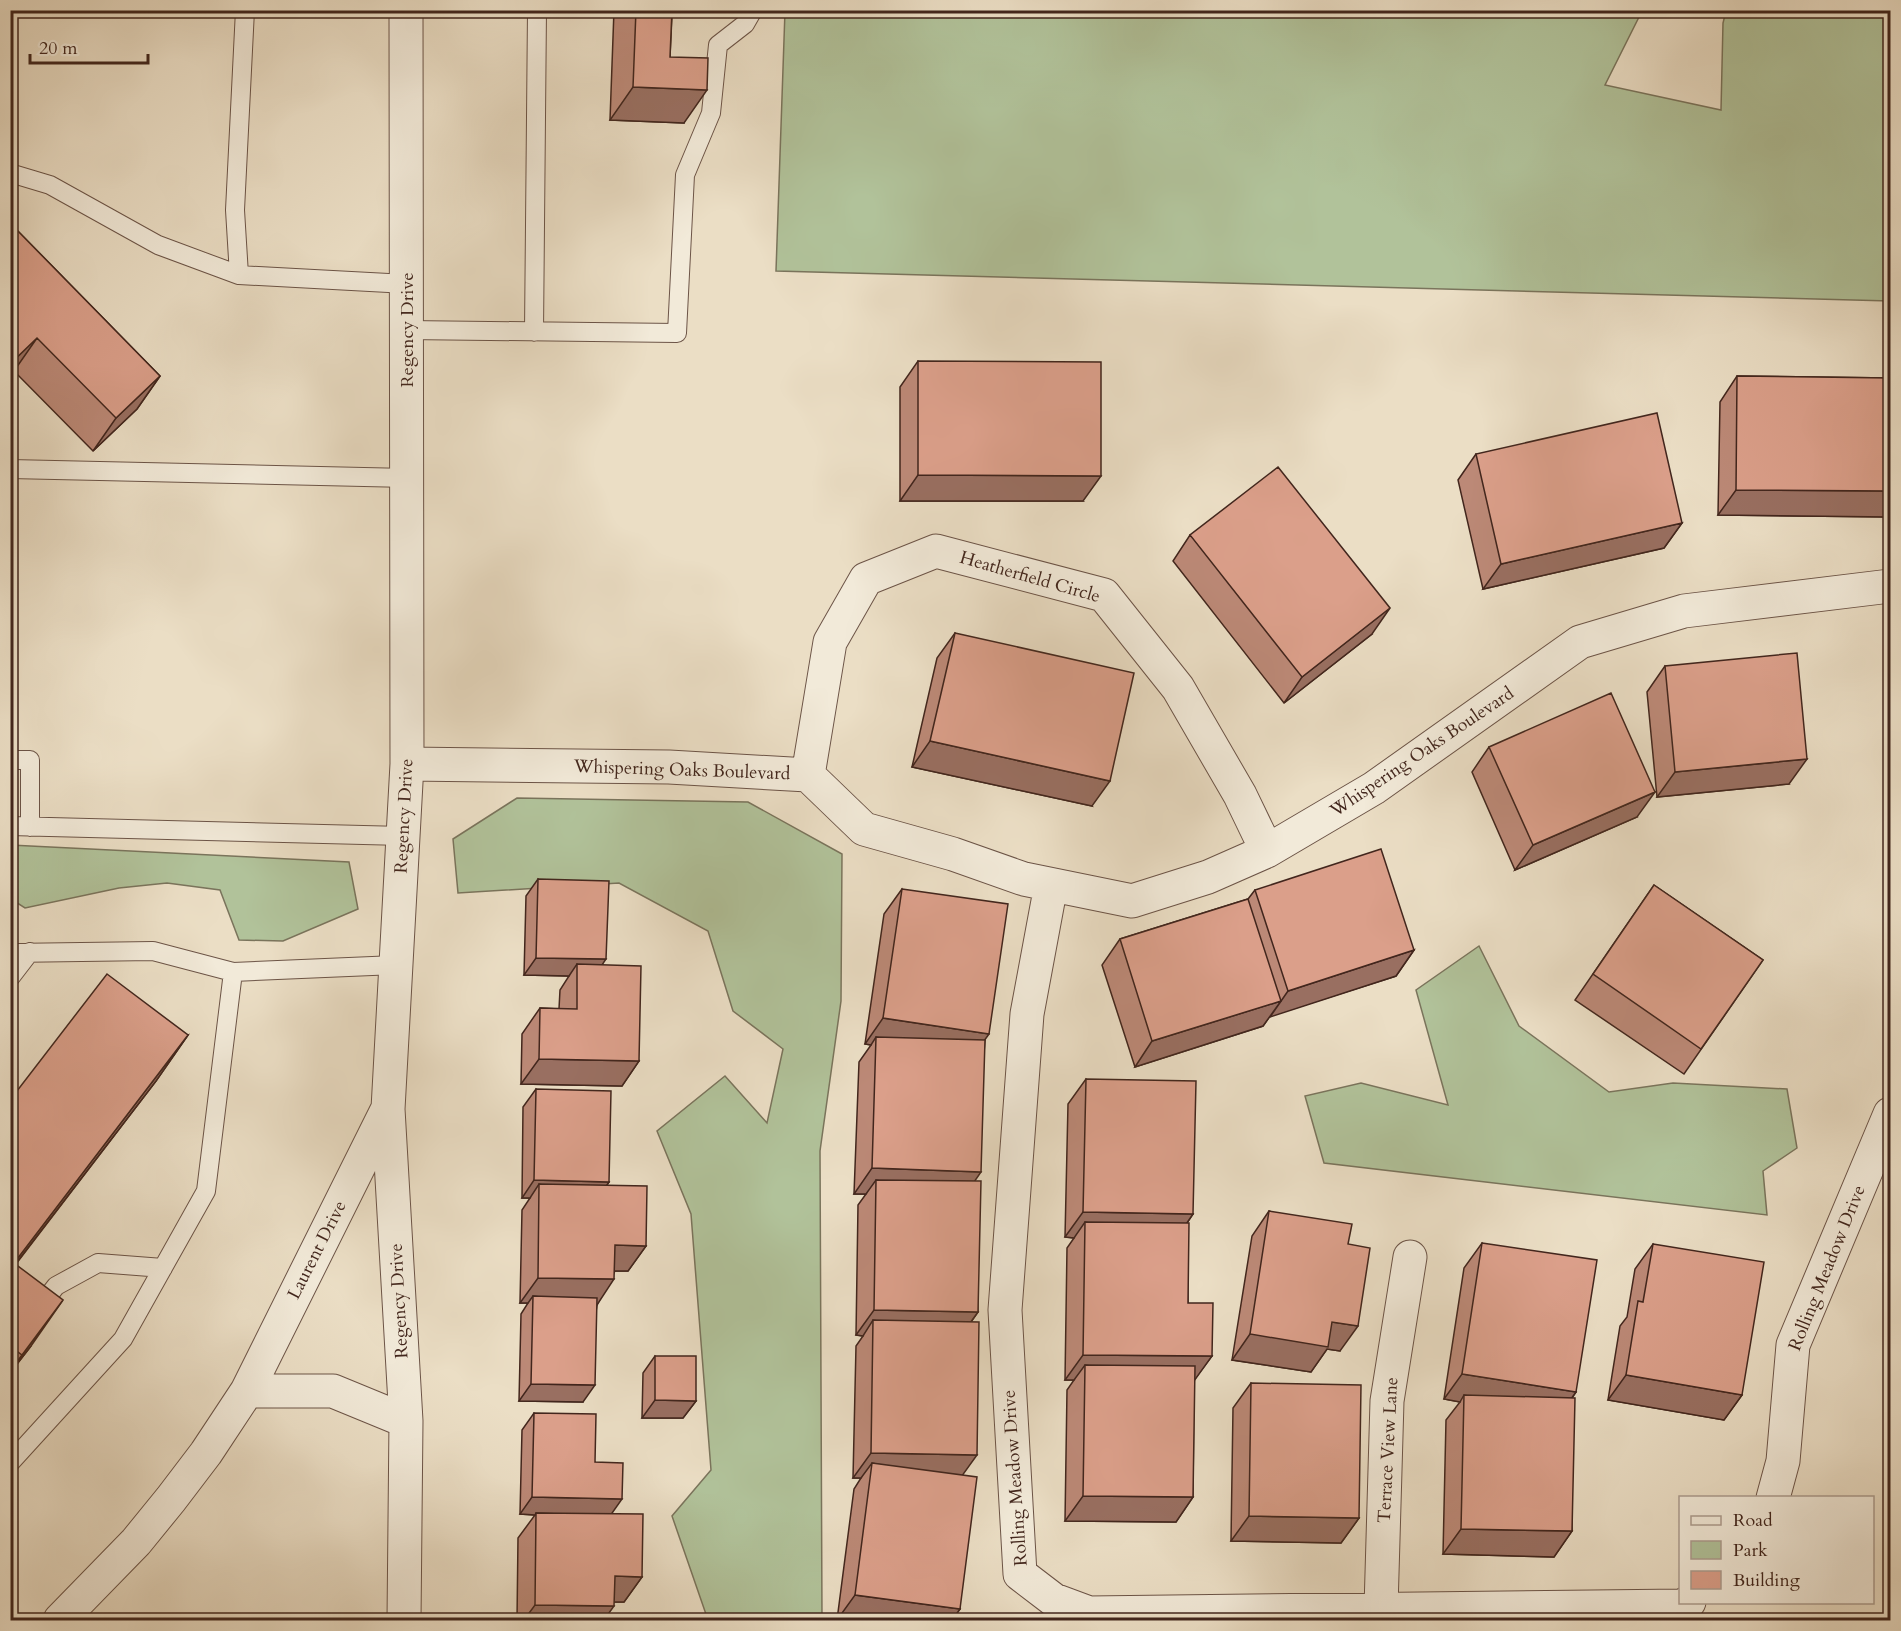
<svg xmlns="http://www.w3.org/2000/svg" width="1901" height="1631" font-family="Cardo,serif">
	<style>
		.green { fill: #b1c29a; stroke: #7a745c; stroke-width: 1.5 }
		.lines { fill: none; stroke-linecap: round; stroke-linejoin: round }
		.lane-casing { stroke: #6c5447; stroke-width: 20 }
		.street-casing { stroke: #6c5447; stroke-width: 35 }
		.lane { stroke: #f2ead9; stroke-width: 18 }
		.street { stroke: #f2ead9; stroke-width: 33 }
		.wall { fill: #bc8977; stroke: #42261d; stroke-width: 1.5 }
		.shaded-wall { fill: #996f61; stroke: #42261d; stroke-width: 1.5 }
		.building { fill: #db9f8a; stroke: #42261d; stroke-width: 1.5 }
		.labels { text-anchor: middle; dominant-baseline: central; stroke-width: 4.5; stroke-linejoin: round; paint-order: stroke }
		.street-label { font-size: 18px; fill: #42261d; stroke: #f2ead9 }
	</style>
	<rect width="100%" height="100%" fill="#ebdec5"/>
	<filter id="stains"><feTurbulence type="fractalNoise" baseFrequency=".00333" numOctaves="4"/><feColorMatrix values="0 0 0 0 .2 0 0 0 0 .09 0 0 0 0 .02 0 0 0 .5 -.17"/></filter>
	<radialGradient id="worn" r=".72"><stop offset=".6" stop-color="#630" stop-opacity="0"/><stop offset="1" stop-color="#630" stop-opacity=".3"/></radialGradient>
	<path class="green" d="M785,11H1642L1605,85L1721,110L1723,23L1726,11H1890V301L776,271Z
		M517,798L748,802L842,854L841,1001L820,1151L822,1620H708L672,1516L711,1470L691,1214L657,1131L725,1076L767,1123L783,1049L733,1011L708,931L619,883L458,893L453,839Z
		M10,845L349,862L358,909L283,941L239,940L220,890L167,883L119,888L25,908L11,899Z
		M1479,946L1519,1026L1609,1092L1673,1083L1787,1089L1797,1148L1763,1171L1767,1215L1324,1163L1305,1096L1361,1083L1448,1105L1416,990Z"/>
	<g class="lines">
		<g class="lane-casing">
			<path id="lane" d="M245,10L235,210L239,275L407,284
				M10,173L50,185L158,245L239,275
				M407,330L677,333L685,175L711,113L718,45L745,24L753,10
				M534,332L537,10
				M10,469L408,478
				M10,760H30V827
				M10,826L403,836
				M10,953L153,951L233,972
				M10,978L30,952
				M38,1309L56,1286L98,1263L163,1268
				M10,1463L123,1339L206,1191L233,972L396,965"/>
		</g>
		<g class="street-casing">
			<path id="street" d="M407,764L669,767L808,775L864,829L953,854L1024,879L1132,901L1208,877L1267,851L1374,788L1580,642L1684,611L1890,586
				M808,775L830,642L866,579L936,551L1104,595L1178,688L1240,795L1267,851
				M1051,885L1027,1014L1005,1310L1020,1574L1054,1600L1089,1613L1682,1606L1689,1602
				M247,1391H333L406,1421
				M1773,1498L1783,1461L1793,1345L1890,1114
				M1381,1608L1387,1401L1410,1257
				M60,1620L136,1542L171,1499L206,1453L247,1391L387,1110
				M404,1620L406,1421L388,1109L407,764L406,10"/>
		</g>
		<use href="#lane" class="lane"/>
		<use href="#street" class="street"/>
	</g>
	<path class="wall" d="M614,10H694L691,15H672L670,57L684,123L610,120Z
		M10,223L160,376L137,409L93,451L14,371L10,375Z
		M918,361L1083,501H900V387Z
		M1737,376L1890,378V517L1718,515L1720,402Z
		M1476,454L1682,523L1664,548L1483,589L1458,480Z
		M1190,535L1372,634L1284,703L1173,561Z
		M955,633L1092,806L912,767L937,658Z
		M1665,666L1789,784L1657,797L1647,692Z
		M1489,747L1637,817L1515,870L1472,772Z
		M538,879L603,965L639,1061L622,1086L521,1084L522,1034L540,1008L559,1009L560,990L569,976L524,975L526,896Z
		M1654,885L1763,960L1684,1074L1575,1000Z
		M902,889L985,1040L974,1181L978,1312L971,1322L962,1475L960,1609L954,1617L968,1620H837L854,1489L861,1478H853L856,1346L863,1336L856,1335L858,1205L866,1194H854L859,1062L871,1045L865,1044L884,914Z
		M1255,890L1414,950L1396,976L1270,1016L1263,1026L1135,1067L1102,965L1120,939L1248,899Z
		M188,1035L156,1081L16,1264L31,1346L10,1373V1100Z
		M1086,1079L1193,1214L1187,1223L1188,1303L1212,1356L1194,1380L1193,1497L1176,1522L1065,1521L1067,1390L1074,1380H1065L1067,1248L1074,1238L1065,1237L1068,1104Z
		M536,1089L609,1182L607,1185L646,1246L628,1271H615L597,1305L583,1402L519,1401L521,1314L528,1303H520L522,1210L530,1198H522L523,1107Z
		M1269,1211L1348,1244L1340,1351L1327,1349L1311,1372L1232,1360L1252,1236Z
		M1482,1243L1576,1392L1572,1398V1531L1554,1557L1443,1554L1446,1420L1460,1402L1444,1399L1464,1268Z
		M1653,1244L1742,1395L1724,1420L1608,1400L1620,1326L1627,1317L1635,1269Z
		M655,1356L696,1401L683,1418H642L643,1373Z
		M1251,1383L1359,1518L1341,1543L1231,1541L1233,1408Z
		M534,1413L595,1462L612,1514L642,1577L624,1602H614L604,1620H517L518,1538L535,1515L520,1514L522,1430Z"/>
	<path class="shaded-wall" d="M652,10H694L691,15L650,14Z
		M633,87L707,90L684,123L610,120Z
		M37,338L14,371L10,375V364Z
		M160,376L137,409L93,451L116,418Z
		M918,475L1101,476L1083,501H900Z
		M1736,490L1890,491V517L1718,515Z
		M1682,523L1664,548L1483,589L1501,564Z
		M1390,608L1372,634L1284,703L1302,677Z
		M930,741L1110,781L1092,806L912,767Z
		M1807,759L1789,784L1657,797L1675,772Z
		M1655,792L1637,817L1515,870L1533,845Z
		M1414,950L1396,976L1270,1017L1288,991Z
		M536,958L606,959L594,977L577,964L569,976L524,975Z
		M1281,1001L1263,1026L1135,1067L1152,1041Z
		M883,1018L989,1034L971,1059L876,1037L871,1045L865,1044Z
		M188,1035L156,1081L10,1271V1268Z
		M539,1059L639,1061L622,1086L521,1084Z
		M872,1168L981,1172L963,1198L876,1180L866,1194H854Z
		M534,1180L609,1182L597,1199L539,1184L530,1198H522Z
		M1083,1212L1193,1214L1176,1239L1085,1222L1074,1238L1065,1237Z
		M615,1245L646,1246L628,1271H597Z
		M538,1278L614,1279L597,1305L533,1296L528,1303H520Z
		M63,1300L31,1346L10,1373V1371L22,1355Z
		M874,1310L978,1312L960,1337L873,1320L863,1336L856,1335Z
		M1332,1322L1358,1326L1340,1351L1327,1349L1311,1372L1232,1360L1250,1334Z
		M1083,1355L1212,1356L1194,1381L1085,1365L1074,1380H1065Z
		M1462,1374L1576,1392L1558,1417L1464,1395L1460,1402L1444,1399Z
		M1626,1375L1742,1395L1724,1420L1608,1400Z
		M531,1384L595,1385L583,1402L519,1401Z
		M655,1400L696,1401L683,1418H642Z
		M871,1453L977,1455L959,1480L872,1463L861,1478H853Z
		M1083,1496L1193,1497L1176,1522L1065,1521Z
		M532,1497L622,1499L610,1516L536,1513L535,1515L520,1514Z
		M1249,1516L1359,1518L1341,1543L1231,1541Z
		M1461,1529L1572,1531L1554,1557L1443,1554Z
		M615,1576L642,1577L624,1602H597Z
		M855,1595L960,1609L952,1620L948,1616L945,1620H837Z
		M535,1605L614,1606L604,1620H524Z"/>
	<path class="building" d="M636,10H672L670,57L708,58L707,90L633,87Z
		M10,223L160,376L116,418L37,338L10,364Z
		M918,361L1101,362V476L918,475Z
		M1737,376L1890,378V491L1736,490Z
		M1657,413L1682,523L1501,564L1476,454Z
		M1278,467L1390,608L1302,677L1190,535Z
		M955,633L1134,673L1110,781L930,741Z
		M1797,653L1807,759L1675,772L1665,666Z
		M1611,693L1655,792L1533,845L1489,747Z
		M1381,849L1414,950L1288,991L1255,890Z
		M538,879L609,881L606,959L536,958Z
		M1654,885L1763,960L1701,1049L1593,974Z
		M902,889L1008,904L989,1034L883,1018Z
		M1248,899L1281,1001L1152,1041L1120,939Z
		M577,964L641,966L639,1061L539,1059L540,1008L577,1009Z
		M107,974L188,1035L14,1263L63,1300L22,1355L10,1346V1100Z
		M876,1037L985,1040L981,1172L872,1168Z
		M1086,1079L1196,1081L1193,1214L1083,1212Z
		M536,1089L611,1091L609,1182L534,1180Z
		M876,1180L981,1181L978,1312L874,1310Z
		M539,1184L647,1186L646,1246L615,1245L614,1279L538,1278Z
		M1269,1211L1352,1224L1348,1244L1370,1248L1358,1326L1332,1322L1328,1347L1250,1334Z
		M1085,1222L1189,1223L1188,1303H1213L1212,1356L1083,1355Z
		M1482,1243L1597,1260L1576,1392L1462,1374Z
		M1653,1244L1764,1262L1742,1395L1626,1375L1638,1301L1643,1302Z
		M533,1296L597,1298L595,1385L531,1384Z
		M873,1320L979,1322L977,1455L871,1453Z
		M655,1356H696V1401L655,1400Z
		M1085,1365L1195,1366L1193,1497L1083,1496Z
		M1251,1383L1361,1385L1359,1518L1249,1516Z
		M1464,1395L1575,1398L1572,1531L1461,1529Z
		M534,1413L596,1414L595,1462L623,1463L622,1499L532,1497Z
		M872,1463L977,1477L960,1609L855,1595Z
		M536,1513L643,1514L642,1577L615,1576L614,1606L535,1605Z
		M278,1615L350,1617V1620H278Z
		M948,1616L968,1620H947Z
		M1026,1618L1134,1620H1026Z"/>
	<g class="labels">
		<g class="street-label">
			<text transform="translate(407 330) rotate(-90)">Regency Drive</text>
			<text transform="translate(1030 577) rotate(16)">Heatherfield Circle</text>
			<text transform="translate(1422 752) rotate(-34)">Whispering Oaks Boulevard</text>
			<text transform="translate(682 770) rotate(2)">Whispering Oaks Boulevard</text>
			<text transform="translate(404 816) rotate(-87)">Regency Drive</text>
			<text transform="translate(317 1250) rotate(-63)">Laurent Drive</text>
			<text transform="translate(1827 1268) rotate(-68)">Rolling Meadow Drive</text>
			<text transform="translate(399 1301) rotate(-93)">Regency Drive</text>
			<text transform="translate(1388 1450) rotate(-87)">Terrace View Lane</text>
			<text transform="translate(1015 1478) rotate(-94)">Rolling Meadow Drive</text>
		</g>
	</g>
	<rect width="1901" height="1631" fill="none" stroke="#ebdec5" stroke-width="36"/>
	<rect x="12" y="12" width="1877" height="1607" fill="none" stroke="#42261d" stroke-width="3"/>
	<rect x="18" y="18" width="1865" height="1595" fill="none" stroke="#42261d" stroke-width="1.5"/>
	<rect x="1679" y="1496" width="195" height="108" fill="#f2ead9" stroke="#ac9c8e" stroke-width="1.5"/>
	<rect x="1691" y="1516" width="30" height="9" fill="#f2ead9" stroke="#ac9c8e" stroke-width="1.5"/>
	<text x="1733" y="1526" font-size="18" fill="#42261d">Road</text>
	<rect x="1691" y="1541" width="30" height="18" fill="#b1c29a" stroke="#ac9c8e" stroke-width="1.5"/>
	<text x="1733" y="1556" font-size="18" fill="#42261d">Park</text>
	<rect x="1691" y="1571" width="30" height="18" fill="#db9f8a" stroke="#ac9c8e" stroke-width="1.5"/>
	<text x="1733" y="1586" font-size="18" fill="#42261d">Building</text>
	<path d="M30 54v9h118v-9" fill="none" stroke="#42261d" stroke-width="3"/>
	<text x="39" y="54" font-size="18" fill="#42261d" stroke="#f2ead9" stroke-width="4.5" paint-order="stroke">20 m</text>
	<rect width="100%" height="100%" filter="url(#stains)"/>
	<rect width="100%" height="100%" fill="url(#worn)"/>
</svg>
